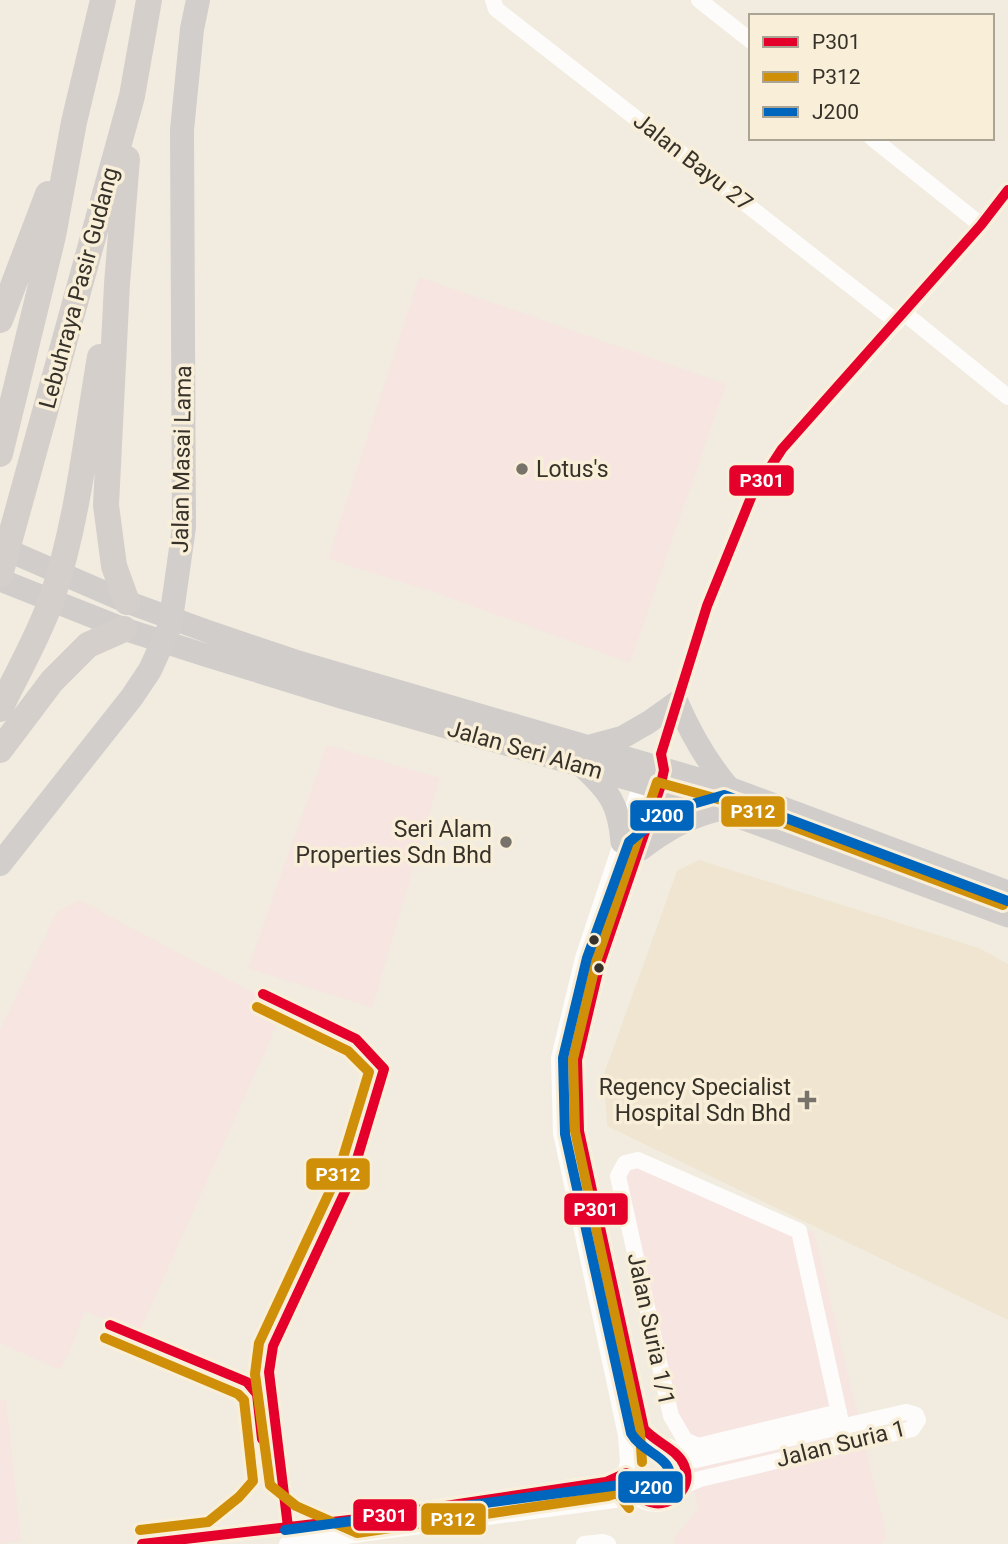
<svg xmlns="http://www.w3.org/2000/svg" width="1008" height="1544" font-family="Roboto,sans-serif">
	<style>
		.commercial { fill: #f6e5e0 }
		.built { fill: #efe5d1 }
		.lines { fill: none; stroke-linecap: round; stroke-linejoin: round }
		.minor { stroke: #fdfcfa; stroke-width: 16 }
		.secondary { stroke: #d1cdcb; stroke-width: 23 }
		.primary { stroke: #d2cecb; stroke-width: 24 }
		.trunk { stroke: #d5cfcc; stroke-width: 26 }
		.bus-1-casing { stroke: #f9efd9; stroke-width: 16 }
		.bus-2-casing { stroke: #f9efd9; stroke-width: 16 }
		.bus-3-casing { stroke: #f9efd9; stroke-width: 16 }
		.bus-1 { stroke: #e4002b; stroke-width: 10 }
		.bus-2 { stroke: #d08f08; stroke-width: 10 }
		.bus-3 { stroke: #0065bd; stroke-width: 10 }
		.poi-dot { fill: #78736a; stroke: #f9efd9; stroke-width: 2.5 }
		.bus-dot { fill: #36322a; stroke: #f9efd9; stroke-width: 2.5 }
		.labels { text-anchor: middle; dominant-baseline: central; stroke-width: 7; stroke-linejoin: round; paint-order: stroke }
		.street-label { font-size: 23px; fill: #36322a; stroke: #f9efd9 }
		.poi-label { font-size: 23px; fill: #36322a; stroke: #f9efd9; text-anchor: end }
		.line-badge { stroke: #f9efd9; stroke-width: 2.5 }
		.badge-label { font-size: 19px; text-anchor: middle; font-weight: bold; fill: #fff }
	</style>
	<rect width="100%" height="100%" fill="#f2ece0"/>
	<path class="commercial" d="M419,277L726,384L630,663L437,593L328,559Z
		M327,745L440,778L372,1008L248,968Z
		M79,900L284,1009L139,1333L85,1311L69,1353L60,1370L0,1343V1030L57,912Z
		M639,1155L814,1232L887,1538L881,1544H676L674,1538L698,1509L620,1160Z
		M6,1399L21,1541L0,1544V1400Z"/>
	<path class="built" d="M699,860L979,948L1008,964V1320L607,1126L604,1074L677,871Z"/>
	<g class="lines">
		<path class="minor" d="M493,0L496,9L897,322
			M699,0L751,41
			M872,138L981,225
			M904,313L1008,397
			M839,1412L698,1446L685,1440L671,1416L618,1176L625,1163L638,1160L799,1231L846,1445
			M661,1444L644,1429L579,1131L577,1060L600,963L660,788L664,770L661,754L707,606L752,495L782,449L904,313L981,225L1008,190
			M626 1474a30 30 0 1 1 60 0a30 30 0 1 1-60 0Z
			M678,1454L696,1460L906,1412L916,1415L918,1420L912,1429L700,1479L683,1486
			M628,1463L626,1435L561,1133L559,1058L583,958L644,775
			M142,1544L358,1519L606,1482L626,1473
			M287,1544L622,1499H640
			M584,1544L603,1542L608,1544"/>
		<path class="secondary" d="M0,547L127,602L212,633L295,661L729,788L1008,892
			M0,580L124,629L205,655L344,698L660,788L1008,916
			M586,747L623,737L649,722L677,702C691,734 706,761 729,788
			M583,767C610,792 619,805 622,842
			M641,849C666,830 690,816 722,809"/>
		<path class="primary" d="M0,864L132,697L150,670L170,626L184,527L182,130L192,29L198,0"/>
		<path class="trunk" d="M127,159L117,284L106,505L114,566L127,602
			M0,320L48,194
			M0,454L53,236L74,122L103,0
			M0,575L132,96L149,0
			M0,709C17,673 39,636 52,598C78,521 86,437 100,357
			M0,750L52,681L88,645L124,629"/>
		<g class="bus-1-casing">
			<path id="bus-1" d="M263,994L356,1039L384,1069
				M110,1325L247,1382L257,1394L262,1439
				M626,1473C642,1527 699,1499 684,1465C677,1449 655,1442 644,1429L579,1131L577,1060L600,963L660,788L664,770L661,754L707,606L752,495L782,449L981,225L1008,190
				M288,1527L269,1372L273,1346L351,1179L384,1069
				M142,1544L358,1519L606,1482L626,1473"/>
		</g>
		<g class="bus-2-casing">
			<path id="bus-2" d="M257,1007L348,1051L369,1072L338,1174L259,1343L255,1374L270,1485L296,1506L357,1533L608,1496L617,1493L629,1508
				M105,1338L238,1394L244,1400L253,1481L239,1497L208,1522L140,1530
				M642,1462L640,1432L575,1131L573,1059L596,962L657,782L725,801L1003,905"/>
		</g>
		<g class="bus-3-casing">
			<path id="bus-3" d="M285,1530L620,1485L660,1488L669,1483C676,1456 643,1455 631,1433L565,1134L563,1058L587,958L629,842L661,816L682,807L724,795L1008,901"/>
		</g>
		<use href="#bus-1" class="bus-1"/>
		<use href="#bus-2" class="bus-2"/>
		<use href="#bus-3" class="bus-3"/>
	</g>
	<g class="poi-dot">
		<circle cx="522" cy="469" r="7"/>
		<circle cx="506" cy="842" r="7"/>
		<path d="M803.5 1089.5h7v7h7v7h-7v7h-7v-7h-7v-7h7z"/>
	</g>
	<g class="bus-dot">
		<circle cx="594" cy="940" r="6"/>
		<circle cx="599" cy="968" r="6"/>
	</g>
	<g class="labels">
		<g class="street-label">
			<text transform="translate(693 162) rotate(38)">Jalan Bayu 27</text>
			<text transform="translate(79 288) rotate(-75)">Lebuhraya Pasir Gudang</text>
			<text transform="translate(182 459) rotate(-89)">Jalan Masai Lama</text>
			<text transform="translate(525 750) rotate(16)">Jalan Seri Alam</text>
			<text transform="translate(651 1329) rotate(78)">Jalan Suria 1/1</text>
			<text transform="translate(841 1444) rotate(-14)">Jalan Suria 1</text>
		</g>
		<g class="poi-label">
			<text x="536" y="469" text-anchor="start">Lotus's</text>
			<text x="492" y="829">Seri Alam<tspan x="492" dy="26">Properties Sdn Bhd</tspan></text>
			<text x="791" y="1087">Regency Specialist<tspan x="791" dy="26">Hospital Sdn Bhd</tspan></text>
		</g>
	</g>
	<g class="line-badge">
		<rect x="728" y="464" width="67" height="33" rx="7" fill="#e4002b"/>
		<rect x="720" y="795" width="66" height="33" rx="7" fill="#d08f08"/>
		<rect x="629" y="799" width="66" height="33" rx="7" fill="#0065bd"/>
		<rect x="305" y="1157" width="66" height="34" rx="7" fill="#d08f08"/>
		<rect x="563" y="1192" width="66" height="34" rx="7" fill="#e4002b"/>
		<rect x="617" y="1470" width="67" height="34" rx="7" fill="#0065bd"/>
		<rect x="352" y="1498" width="66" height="34" rx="7" fill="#e4002b"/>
		<rect x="420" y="1502" width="67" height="34" rx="7" fill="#d08f08"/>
	</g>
	<g class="badge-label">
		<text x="762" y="487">P301</text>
		<text x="753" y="818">P312</text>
		<text x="662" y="822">J200</text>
		<text x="338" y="1181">P312</text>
		<text x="596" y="1216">P301</text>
		<text x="651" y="1494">J200</text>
		<text x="385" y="1522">P301</text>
		<text x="453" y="1526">P312</text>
	</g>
	<rect x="749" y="14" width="245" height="126" fill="#f9efd9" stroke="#aba393" stroke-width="2"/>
	<rect x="763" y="37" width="35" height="10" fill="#e4002b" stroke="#aba393" stroke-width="2"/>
	<text x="812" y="49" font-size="21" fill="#36322a">P301</text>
	<rect x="763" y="72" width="35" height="10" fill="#d08f08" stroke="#aba393" stroke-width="2"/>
	<text x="812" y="84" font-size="21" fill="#36322a">P312</text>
	<rect x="763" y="107" width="35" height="10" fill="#0065bd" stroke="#aba393" stroke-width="2"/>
	<text x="812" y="119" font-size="21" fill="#36322a">J200</text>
</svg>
